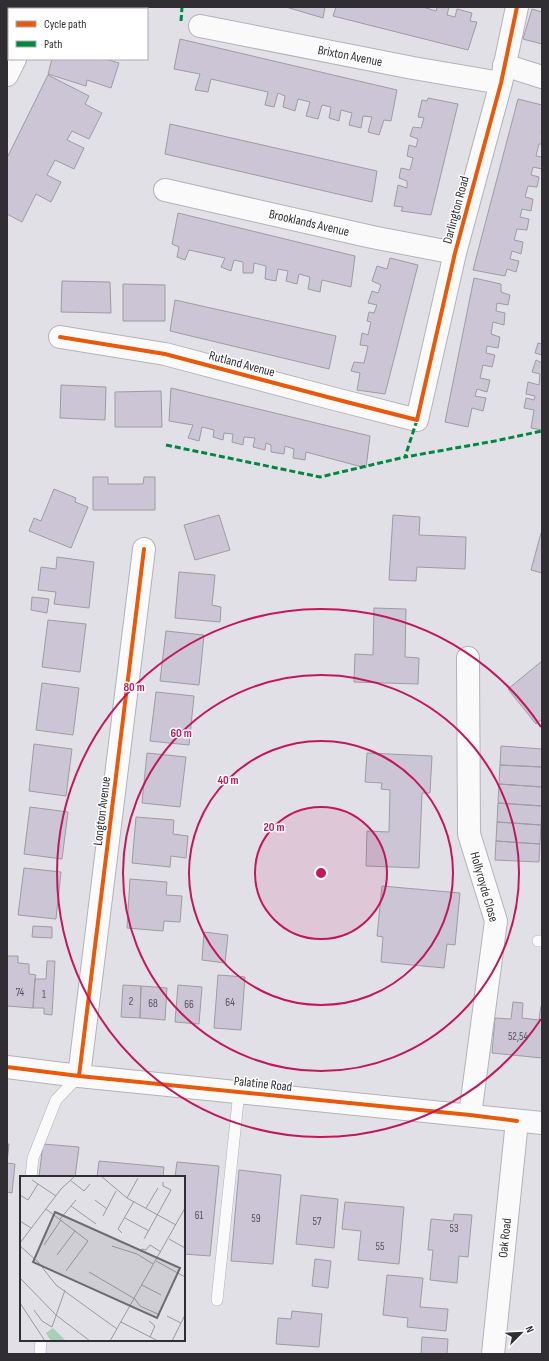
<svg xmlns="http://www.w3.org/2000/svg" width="549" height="1361" font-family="'Sofia Sans Condensed',sans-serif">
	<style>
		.building { fill: #cbc5d6; stroke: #9d9ca1 }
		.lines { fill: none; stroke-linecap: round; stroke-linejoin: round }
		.lane-casing { stroke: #b4b2b8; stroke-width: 12 }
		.street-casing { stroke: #b4b2b8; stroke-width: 24 }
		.secondary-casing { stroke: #b4b2b8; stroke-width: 24 }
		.lane { stroke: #fbfafb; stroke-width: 11 }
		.street { stroke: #fbfafb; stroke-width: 22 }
		.secondary { stroke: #fbfafb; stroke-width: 22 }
		.quiet { stroke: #00873e; stroke-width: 3; stroke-dasharray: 6 3; stroke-linecap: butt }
		.cycleway-casing { stroke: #fff; stroke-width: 6 }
		.cycleway { stroke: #e8590c; stroke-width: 4 }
		.ring { fill: none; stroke: #c2185b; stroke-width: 2 }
		.labels { text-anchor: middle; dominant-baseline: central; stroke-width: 3; stroke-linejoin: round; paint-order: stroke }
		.number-label { font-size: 11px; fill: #57545c }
		.street-label { font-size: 13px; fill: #302e33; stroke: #fff }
		.inset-road { fill: none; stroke: #9b999f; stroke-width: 1 }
		.view { fill: #6e6c72; fill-opacity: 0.15; stroke: #6e6c72; stroke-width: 2 }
		.inset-edge { fill: none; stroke: #302e33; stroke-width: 2 }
		.centre { fill: #c2185b; stroke: #fff; stroke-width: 2 }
		.ring-label { font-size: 12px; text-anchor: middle; font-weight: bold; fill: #c2185b; stroke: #fff; stroke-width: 3; stroke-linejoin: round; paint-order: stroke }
	</style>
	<rect width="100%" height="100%" fill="#e2e0e7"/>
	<path class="building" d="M68,7H141L140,9H68Z
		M286,7H325L323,18Z
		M336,7H423L436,11L437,7H449L447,15L455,17L457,9L472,13L470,21L477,22L468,50L333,16Z
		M532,9L542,12V44L523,39Z
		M180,39L397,90L391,121L384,120L379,135L368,132L372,117L363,116L361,128L349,125L352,113L341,110L339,121L329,118L331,107L322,105L318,119L306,116L310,102L298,99L295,111L283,107L285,96L278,93L274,107L265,105L268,92L211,79L208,92L195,90L200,74L174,69Z
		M52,59H105L119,63L111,88L87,80L86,86L48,74Z
		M48,75L89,96L85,104L102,113L89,139L72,131L67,140L84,148L74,169L55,160L47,175L61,182L51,202L36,194L22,222L7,214V158Z
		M428,98L458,104L431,215L401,211L403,207L394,206L398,185L407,188V181L399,178L401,168L410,170L413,158L407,156L409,145L416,147L418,139L410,136L413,127L421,128L424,118L418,117L422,100L427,101Z
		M518,99L542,105V126L541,133H542V144H539L536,156L542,157V169L533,167L531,175L539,177L537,187L528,186L525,197L533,199L531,211L522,209L520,217L529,219L527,230L517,229L514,240L523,242L521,254L512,251L510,259L519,261L516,272L507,269L505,276L473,270Z
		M170,124L377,171L372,202L165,154Z
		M178,213L355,256L351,287L322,280L320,292L308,289L310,277L299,274L297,284L286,281L288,271L278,269L276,281L265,279L266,266L254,263L253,273H243V262L234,260L231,271L221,267L225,258L189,250L185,260L177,257L179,247L172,244Z
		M390,258L418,265L385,394L357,390L360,373L351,371L354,362L364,363L368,346L360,345L362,333L368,335L371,322L367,321L369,312L374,313L377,305L368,303L372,291L378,293L381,285L372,281L377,266L387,269Z
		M474,278L501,284V292L510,295L508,305L497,303L496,311L505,313L504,325L493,322L491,334L500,337L498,348L487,346L486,353L495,355L492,367L483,365L480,378L490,380L487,392L477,389L475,396L486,398L483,411L472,408L468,427L445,422Z
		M62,281L110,282L111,313L61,312Z
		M123,284L165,285V321H123Z
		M175,300L336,336L329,369L170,331Z
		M538,343L542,344V355L535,353Z
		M536,360L542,363V430L531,428L534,410L524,408L526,398L534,400L535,396L526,394L528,382L539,385L540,374L532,372Z
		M61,385L106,387L105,420L60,418Z
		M171,388L370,436L366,468L306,452L305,460L293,458L294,449L285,446L284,454L271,452V445L266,443L265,450L253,447L255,438L244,437L243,445L232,442L233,434L224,433L223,440L213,437L214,430L202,427L199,441L188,438L193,425L169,421Z
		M161,391L162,427H115V392Z
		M93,477H108V484H143L144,477H155V510H93Z
		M54,489L76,498L75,502L88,507L71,548L29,531L34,518L41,521Z
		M219,515L230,550L195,560L184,525Z
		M393,515L420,517L419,535L466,537L465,569L417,567L416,581L389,580Z
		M541,533H542V573L531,570Z
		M57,557L94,562L89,608L54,604L56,592L38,590L41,567L56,569Z
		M179,572L215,575L212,605L221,607L220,622L175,618Z
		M32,597L49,599L47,613L31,610Z
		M374,608L406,609L405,657L419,658L418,684L354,682L355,654L373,655Z
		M48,620L86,624L80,672L42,667Z
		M166,631L204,635L199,685L160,681Z
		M542,661V719L536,724L508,689Z
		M42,683L79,688L73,735L36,730Z
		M156,692L194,696L189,745L150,741Z
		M34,744L72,749L66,796L29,791Z
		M501,746L542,749V767L500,765Z
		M147,753L186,757L180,807L142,803Z
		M367,753L432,756L430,793H422L419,868L366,866L367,831L389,832L390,790L381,789L382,783L365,782Z
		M500,765L542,767V787L499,784Z
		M499,784L542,787V806L498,803Z
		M498,803L542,806L541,825L497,822Z
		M30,807L68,812L62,859L24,854Z
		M136,817L174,820L173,834L188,836L186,858L171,856L170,867L132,863Z
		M497,822L541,825L540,844L496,841Z
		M496,841L540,844L539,862L495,860Z
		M24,868L61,872L56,919L18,915Z
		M130,879L167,882L166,895L182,896L180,922L164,921L163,931L127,928Z
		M382,886L460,893L455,945L447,944L444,968L381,962L383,937L377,936Z
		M33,926L52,927V938L32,937Z
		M204,932L228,935L225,963L202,960Z
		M7,956H18V963L29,964V974L36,975L35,979L33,1008L7,1006Z
		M47,961H55L52,1015L44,1014V1008H33L35,979H46Z
		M218,975L245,977L241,1030L214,1028Z
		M123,985L141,986L140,1018L121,1017Z
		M178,985L202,987L199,1024L175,1022Z
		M141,986L167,988L165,1020L140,1018Z
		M513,1002L523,1003L522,1018L539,1020L541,1006H542V1058L492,1053L495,1018L511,1019Z
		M7,1144H9L7,1163L15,1164L12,1193L7,1192Z
		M43,1144L79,1147L75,1177H39Z
		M99,1161L164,1167L163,1177H97Z
		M177,1162L219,1166L210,1256L184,1254V1177H175Z
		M239,1170L281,1175L273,1264L231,1261Z
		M301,1195L338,1199L334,1248L296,1244Z
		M345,1202L404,1207L399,1264L358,1260L361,1231L342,1229Z
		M454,1214L472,1215L468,1257L459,1256L457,1283L430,1280L433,1250H428L431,1219L453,1221Z
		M315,1259L331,1261L328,1288L312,1286Z
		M387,1275L423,1278L420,1307L448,1309L446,1331L407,1327L408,1318L383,1315Z
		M292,1311L322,1314L319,1347L276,1344L278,1318L291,1319Z
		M422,1337L448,1339L447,1354H421Z"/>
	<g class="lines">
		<g class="lane-casing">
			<path id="lane" d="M538,941H542
				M31,1177L33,1158L56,1100L79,1076
				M217,1300L239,1092
				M40,1354L41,1340"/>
		</g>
		<g class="street-casing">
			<path id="street" d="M35,9L36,7
				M200,26L413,68L501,83
				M504,65L542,77
				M7,75L15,59
				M165,190L372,237L455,253
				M60,337L165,354L331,398L417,420L455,253L501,83L517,7
				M468,658L469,834L496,921L470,1115
				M79,1076L144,549
				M493,1354L517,1121"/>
		</g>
		<g class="secondary-casing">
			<path id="secondary" d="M7,1067L79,1076L542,1123"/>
		</g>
		<use href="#lane" class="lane"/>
		<use href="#street" class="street"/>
		<use href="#secondary" class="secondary"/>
		<path class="quiet" d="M181,21L182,7
			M417,420L405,457L495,441L542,431
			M166,445L320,477L405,457"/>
		<g class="cycleway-casing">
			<path id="cycleway" d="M60,337L165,354L331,398L417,420L455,253L501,83L517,7
				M7,1067L79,1076L470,1115L517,1121
				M79,1076L144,549"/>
		</g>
		<use href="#cycleway" class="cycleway"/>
	</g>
	<circle cx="321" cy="873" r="66" fill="#c2185b" fill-opacity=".12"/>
	<g class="ring">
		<circle cx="321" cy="873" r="66"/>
		<circle cx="321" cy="873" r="132"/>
		<circle cx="321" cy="873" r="198"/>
		<path d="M541 1019A264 264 0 1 1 541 727"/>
	</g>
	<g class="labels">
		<g class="number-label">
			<text x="20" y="992">74</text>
			<text x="44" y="994">1</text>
			<text x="131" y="1001">2</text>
			<text x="230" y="1002">64</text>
			<text x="153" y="1003">68</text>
			<text x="189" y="1004">66</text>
			<text x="518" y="1036">52,54</text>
			<text x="199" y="1215">61</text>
			<text x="256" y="1218">59</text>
			<text x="317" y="1221">57</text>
			<text x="454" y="1228">53</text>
			<text x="380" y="1246">55</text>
		</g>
		<g class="street-label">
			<text transform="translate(350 56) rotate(11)">Brixton Avenue</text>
			<text transform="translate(456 210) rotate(-75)">Darlington Road</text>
			<text transform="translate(309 223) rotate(13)">Brooklands Avenue</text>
			<text transform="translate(242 364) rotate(15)">Rutland Avenue</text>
			<text transform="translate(102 811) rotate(-83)">Longton Avenue</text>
			<text transform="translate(484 887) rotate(74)">Hollyroyde Close</text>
			<text transform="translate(263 1084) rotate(6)">Palatine Road</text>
			<text transform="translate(505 1238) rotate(-84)">Oak Road</text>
		</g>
	</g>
	<g transform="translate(20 1176)">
		<rect width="165" height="165" fill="#e2e0e7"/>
		<path d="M33,152L45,164L31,165L26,157Z" fill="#a9cfb6"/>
		<path class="inset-road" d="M81,0L107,22L156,49M12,4L36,20M50,4L64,15L70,8M0,19L8,24L18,8M107,22L118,2M75,24L87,33M51,30L76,48M126,32L138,12M26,33L68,65L46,95M83,40L96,15M105,42L129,55M40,43L56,24M0,45L11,52M102,57L98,53L114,25M124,63L151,14L143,10V6M149,63L165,72M0,67L41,13L55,0M24,69L41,44M0,70L18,86L36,109L97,153M92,70L117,78L133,88M121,76L122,73L126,74L130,69L141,76M37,79L55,55M136,85L165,101M69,96L115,123L120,130L140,139M0,102L36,139L70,165M122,109L141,119M0,127L25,165M14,134L22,145L32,151L45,114M147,140L161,147M129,145L135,150L130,161M101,146L138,165M90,165L165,32M152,165L165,139"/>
		<path class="view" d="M35,36L160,92L137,142L13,86Z"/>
		<rect width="165" height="165" class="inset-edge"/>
	</g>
	<circle cx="321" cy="873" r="6" class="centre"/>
	<g class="ring-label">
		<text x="134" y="691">80 m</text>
		<text x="181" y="737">60 m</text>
		<text x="228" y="784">40 m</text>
		<text x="274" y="831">20 m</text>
	</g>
	<rect width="549" height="1361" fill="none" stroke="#302e33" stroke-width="16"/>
	<rect x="8" y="8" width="140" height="52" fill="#ffffff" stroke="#acabad"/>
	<rect x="16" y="21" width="20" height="6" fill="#e8590c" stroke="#acabad"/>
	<text x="44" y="28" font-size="12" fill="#302e33">Cycle path</text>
	<rect x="16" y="41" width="20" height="6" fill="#00873e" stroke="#acabad"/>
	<text x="44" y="48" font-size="12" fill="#302e33">Path</text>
	<g transform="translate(521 1333) rotate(66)" stroke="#ffffff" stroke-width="3" paint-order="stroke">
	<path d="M0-3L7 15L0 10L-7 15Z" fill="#302e33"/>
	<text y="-6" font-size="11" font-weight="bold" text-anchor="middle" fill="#302e33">N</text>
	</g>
</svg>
